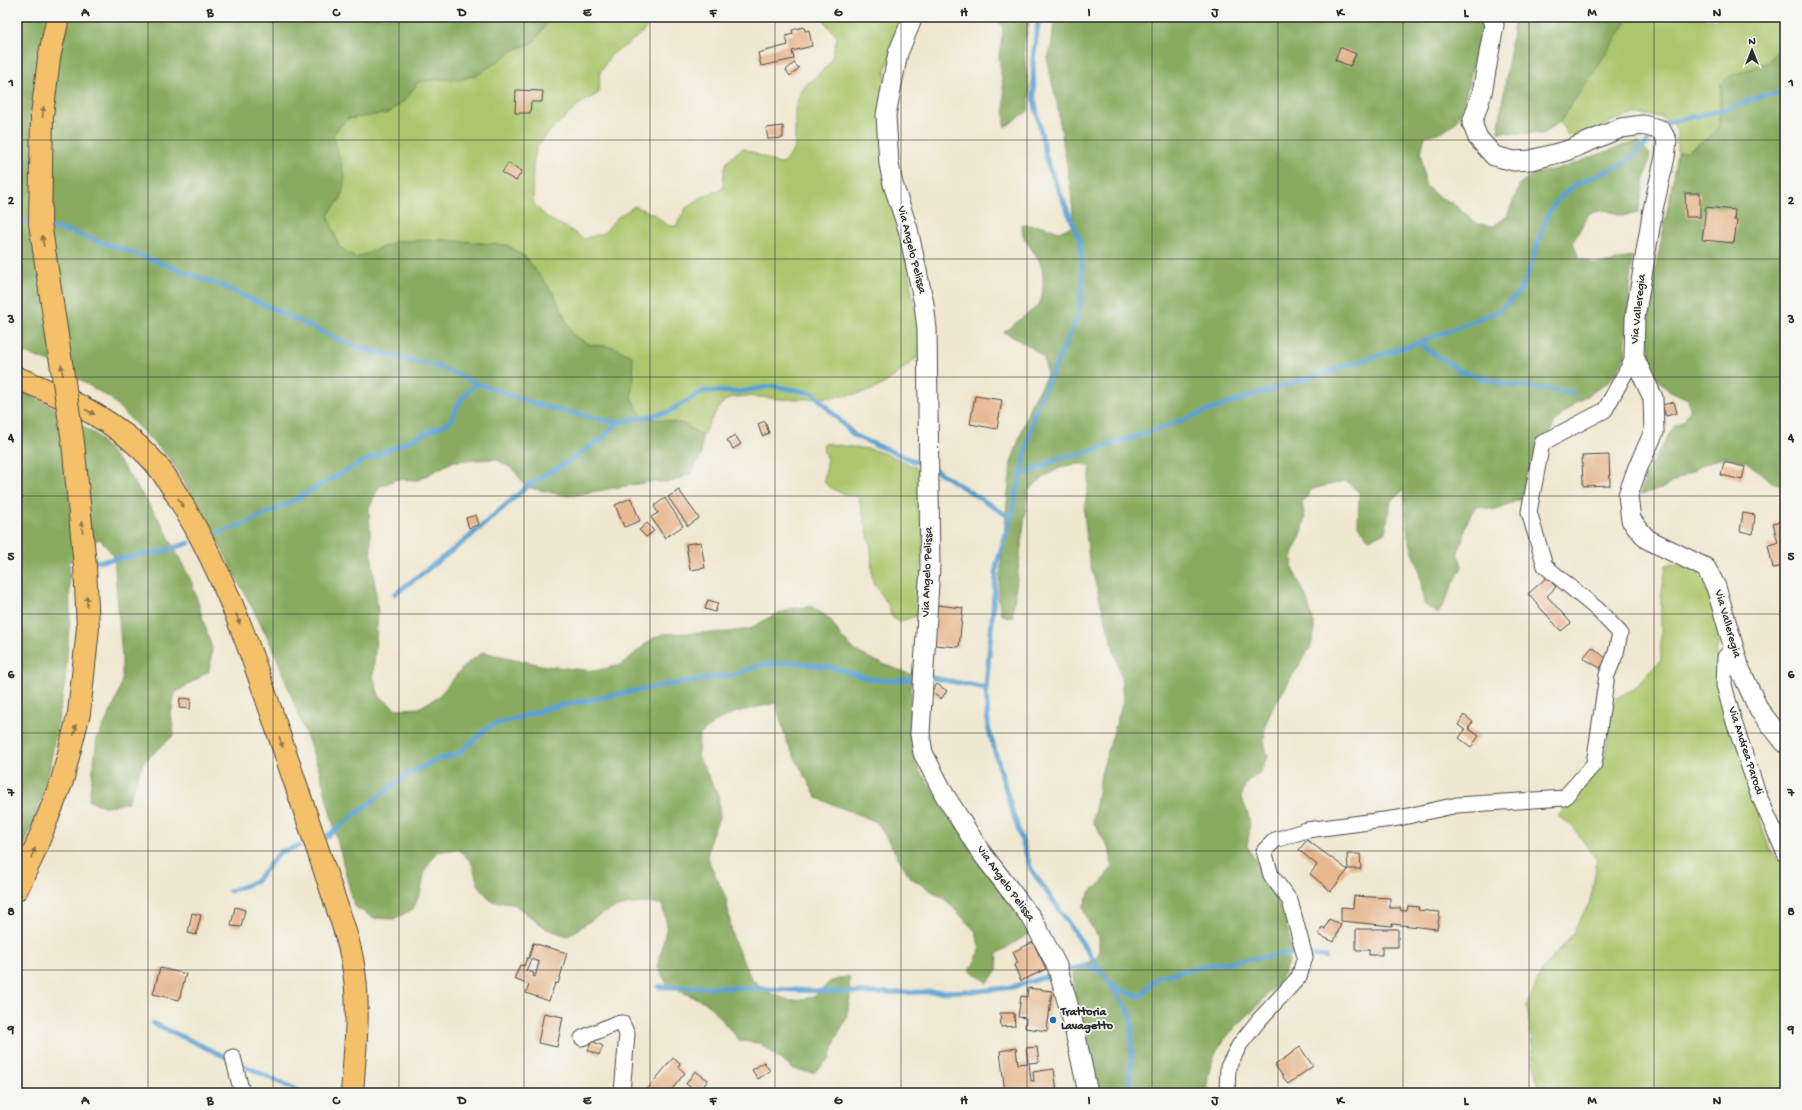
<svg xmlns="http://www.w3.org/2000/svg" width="1802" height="1110" font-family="'Gochi Hand',sans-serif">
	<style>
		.green { fill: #abc66c; stroke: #6b784c }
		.forest { fill: #88ab60; stroke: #5a6b46 }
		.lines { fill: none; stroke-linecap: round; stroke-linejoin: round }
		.stream { stroke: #5da2d2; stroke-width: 5 }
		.building { fill: #e7b790; fill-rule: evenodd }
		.minor-casing { stroke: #484744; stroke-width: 17 }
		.tertiary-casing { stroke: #484744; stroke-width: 21 }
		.motorway-casing { stroke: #484744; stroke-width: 24 }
		.minor { stroke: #fff; stroke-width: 15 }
		.tertiary { stroke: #fff; stroke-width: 19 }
		.motorway { stroke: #f4c16a; stroke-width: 22 }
		.motorway-bridge-casing { stroke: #484744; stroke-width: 24; stroke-linecap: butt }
		.motorway-bridge { stroke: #f4c16a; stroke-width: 22 }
		.oneway { fill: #90764a }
		.grid { fill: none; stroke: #2b2b2b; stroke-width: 1; stroke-opacity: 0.55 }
		.poi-dot { fill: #1f6fb2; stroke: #f6f6f2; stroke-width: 1.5 }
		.labels { text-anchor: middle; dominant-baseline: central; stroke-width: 3.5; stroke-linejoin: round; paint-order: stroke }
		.street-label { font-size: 12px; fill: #2b2b2b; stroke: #f6f6f2 }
		.poi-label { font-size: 12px; font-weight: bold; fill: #2b2b2b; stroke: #f6f6f2; text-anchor: start }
		.neatline { fill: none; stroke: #2b2b2b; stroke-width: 1.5 }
		.grid-label { font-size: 13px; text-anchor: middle; font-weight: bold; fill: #2b2b2b }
	</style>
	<rect width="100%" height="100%" fill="#f6f6f2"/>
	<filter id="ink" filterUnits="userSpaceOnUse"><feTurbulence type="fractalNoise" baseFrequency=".025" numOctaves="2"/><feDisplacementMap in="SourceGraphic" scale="8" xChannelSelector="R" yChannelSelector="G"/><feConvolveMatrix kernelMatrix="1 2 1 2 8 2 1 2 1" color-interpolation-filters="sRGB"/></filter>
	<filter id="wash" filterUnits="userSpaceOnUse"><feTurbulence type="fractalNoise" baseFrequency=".012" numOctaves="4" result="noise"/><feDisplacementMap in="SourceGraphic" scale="16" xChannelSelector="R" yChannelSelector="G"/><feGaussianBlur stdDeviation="0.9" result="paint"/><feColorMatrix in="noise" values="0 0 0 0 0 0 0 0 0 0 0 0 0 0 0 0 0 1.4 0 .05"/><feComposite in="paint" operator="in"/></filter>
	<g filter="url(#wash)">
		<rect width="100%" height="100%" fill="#efe7cf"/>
		<path class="green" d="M551,17H651L644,31L628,44L611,55L600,72L599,93L581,103L551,130L537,146L533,165L532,185L534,204L549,219L567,228L584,239L604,233L617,218L634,206L653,214L669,226H676L686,208L704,196L723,188C725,163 722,164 743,148L779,164H783L795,148V108L802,88L817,76L831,61L837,37L821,17H906L885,70L902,241L919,328V356C905,367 889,383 872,390C853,397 801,400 780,399C767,398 737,393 726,400C717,406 708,427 702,436L684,424L642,417L631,397L634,377L613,347L591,345L573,336L554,294L526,258L507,245L443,240L398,241L356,258L339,247L328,215L341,198L345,177L332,134L347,119L389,113L406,99L418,82L438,79L459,80L479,74L514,50L534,42Z
			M1630,17H1703L1713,20L1727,17H1785V42L1769,62L1729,77L1721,84L1719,126L1713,135L1686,152H1677V131L1671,120C1656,116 1643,113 1628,116C1607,120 1589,139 1567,135L1560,122Z
			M825,443C840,446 854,447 868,449C882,451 910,464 922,471L923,546L918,615L898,622L891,616L889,606L875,585L872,576L871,546L858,495C849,498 832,490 825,483C823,476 827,471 827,464C828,456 820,450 825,443Z
			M1673,564L1694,570L1708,582L1717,606L1719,638L1716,653L1717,684L1750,780L1763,831L1770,850L1785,868V1093H1542L1538,1085L1527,1006L1543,968L1570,938L1591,900L1597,860L1573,827L1558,816L1582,791L1605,757L1608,737V717L1616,698L1634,689L1661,659V598L1666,565Z"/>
		<path class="forest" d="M17,17H551L534,42L514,50L479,74L459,80L438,79L418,82L406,99L389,113L347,119L333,134L345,177L341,198L328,215L339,247L356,258L398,241L443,240L507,245L526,258L554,294L573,336L591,345L613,347L632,356L634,377L631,397L642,417L684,424L702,436L701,457L690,474L671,482H649L568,496L526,487L514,470L496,459L454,461L418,480L397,479L379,487L369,508L371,550L378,612L373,676L379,696L396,709L419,708L438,697L466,664L483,652L546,666L594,671L621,665L652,639L663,634L729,632L750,629L768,618L790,609L811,606L830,619L842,638L857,652L878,662L912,675L909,736L917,767L1030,933L998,953L997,971L987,983L970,970L980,951L976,932L947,901L910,877L877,822L817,798L787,743L776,703L736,712L717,721L699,735L698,756L718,795L720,816L711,836L707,857L726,898L733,939L752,980L770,993L791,1001L814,997L829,982L849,976L850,998L846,1019L836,1038L830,1059L813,1073L793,1069L760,1043L740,1041L707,1003L668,986L658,967L667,925L662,904C617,900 603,912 568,936L547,929L512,903L491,901L478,884L472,863L458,849L436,852L425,870L421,891L413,909L394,919L373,918L354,906L320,772L274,650L217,540L170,459L110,398L50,362L17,350Z
			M995,17H1030L1024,45L1025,62L1030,94L1028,111L1005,127L1004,95L999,57L1003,30L999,20Z
			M1054,17H1484L1485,29L1474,62L1463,106L1456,122L1441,132L1425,136L1421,152L1425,185L1437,196L1452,203L1478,224L1494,226L1507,216L1520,185L1533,174L1565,167L1622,146L1638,142L1650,154L1638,213L1622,216L1606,210L1589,213L1573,242L1579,258L1594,264L1610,263L1632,256L1625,356L1618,370L1607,383L1574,404L1556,421L1528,472L1521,499L1494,510L1478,506L1468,519L1464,536L1458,551L1462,567C1453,583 1447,599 1438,614L1424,604L1419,569L1408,537L1404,490L1391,501L1385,533L1369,539L1358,526L1359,492L1346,481L1312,489L1302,503L1305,519L1301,536L1293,551L1292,568L1307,599L1315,630L1311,646L1272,709L1265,725L1264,741L1268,757L1260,772L1246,782L1241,798C1251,817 1251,824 1247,846C1265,877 1286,907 1290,943C1294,987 1238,1016 1218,1049C1211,1062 1206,1079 1207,1093H1096L1075,1001L1073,974L1099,954V937L1089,923L1083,907L1090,892L1103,881L1112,867L1110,851L1093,821L1101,774L1123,701L1121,676L1089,560L1084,512L1091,466C1069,458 1044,475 1028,491L1012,618L1001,614L998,597L1011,463L1030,406L1047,375L1044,358L1031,347L1004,332L1038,306C1045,297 1045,267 1038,258C1031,247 1021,239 1022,225L1043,226L1059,232L1074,225L1071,191L1057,104L1047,60L1052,44Z
			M1515,17H1630L1560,122L1542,134L1498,132Z
			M1785,42V487L1772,482L1747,462L1727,457L1708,462L1661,489L1640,494L1647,471L1675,425L1684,420L1690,410L1688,399L1668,390L1653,373L1645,321L1670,197L1677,152H1686L1713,135L1719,126L1721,84L1728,77L1768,62Z
			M17,390L46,403L95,434L123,466L162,524L192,583L212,649L209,671L175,693L171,714L174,735L143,763L128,802L107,807L89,801L97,739L116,701L122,680V658L114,556L100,539L82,547L69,563L70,616L65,682L46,787L17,865Z"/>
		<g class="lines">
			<path class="stream" d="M1039,17L1033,60L1034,99L1048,165L1080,240L1083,281L1078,317L1035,410L1011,518L997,563L986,688L988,727L1011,807L1031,869L1131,1014L1132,1054L1128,1093
				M1660,124L1728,109L1760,96L1785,93
				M17,219L36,223
				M45,226L68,231L131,252L220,285L356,347L440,367L476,383L538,405L617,423L668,412L704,391L738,392L773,386L813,393L855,436L924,465
				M1418,343L1462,372L1505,384L1573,393
				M934,469L1011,518
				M1021,476L1057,459L1084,453L1141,435L1230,403L1418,343L1498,311L1519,293L1527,276L1547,216L1558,199L1575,185L1625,163L1647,143L1655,132
				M218,533L244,524L285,505L364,461L450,422L459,402L476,383
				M96,562L160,552L189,543
				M395,594L467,539L530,484L568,462L604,437L617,423
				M326,837L407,775L435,760L457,755L490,726L553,707L660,686L733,675L760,665L795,662L834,668L867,678L890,681L928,677L986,688
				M230,891L255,882L280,852L299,846
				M1063,971L1085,966L1101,972
				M1110,982L1125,992L1141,996L1158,977L1209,965L1293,953L1326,957
				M659,987H713L873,993L979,991L1013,987L1055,974
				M153,1023L303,1093"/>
		</g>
		<g id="blocks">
			<path class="building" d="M804,27L805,31L809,30L812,46L792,51L794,59L761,66L758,53L788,45L786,36L793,34L792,30Z
				M1340,47L1356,54L1350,66L1335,60Z
				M794,63L799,68L790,76L786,70Z
				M516,90L543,91L542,102H531L530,113H515Z
				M783,126V138L768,139L766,128Z
				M508,163L522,171L516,181L502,173Z
				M1685,193H1700V217H1686Z
				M1706,207L1735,210L1734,220H1737L1734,243L1702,240Z
				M975,396L1002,400L997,429L970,424Z
				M1674,402L1677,413L1666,416L1662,405Z
				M765,421L769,433L762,436L758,424Z
				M735,435L741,444L733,449L727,440Z
				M1609,455L1610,485L1583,486L1582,456Z
				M1724,462L1745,467L1742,480L1721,475Z
				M679,490L699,518L688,526L668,497Z
				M631,498L640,521L624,527L615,505Z
				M665,498L683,526L665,538L651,517L658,513L654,506Z
				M1743,513L1755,515L1753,534L1740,531Z
				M476,515L479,525L469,528L466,518Z
				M1785,521V566L1773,568L1768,545L1778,543L1773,523Z
				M647,523L654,531L646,537L639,530Z
				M701,542L705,568L690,570L686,544Z
				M1547,577L1556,587L1547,596L1571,623L1561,631L1528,594Z
				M708,600L718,603L715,612L705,609Z
				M937,605L963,608L959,647L933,645Z
				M1592,647L1607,659L1600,668L1583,658Z
				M937,684L947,691L941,699L931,692Z
				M180,698L191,699L190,709L179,708Z
				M1464,715L1473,722L1468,728L1479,736L1471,747L1459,738L1465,730L1458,725Z
				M1307,840L1348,870L1331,891L1310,874L1317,865L1299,850Z
				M1347,854H1360L1361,869H1348Z
				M1354,896L1390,898V908H1401V911H1407L1408,906L1419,907L1418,910L1440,912L1437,929L1392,924V926L1341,921V907L1353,908Z
				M235,907L245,910L241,927L231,926Z
				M192,913L201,915L196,935L188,933Z
				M1329,919L1341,924L1334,942L1319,935L1322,927L1325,929Z
				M1356,929H1398V947H1382V955H1369V950H1356Z
				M1033,942L1046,969L1021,981L1014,965L1018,963L1013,952Z
				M533,943L567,953L558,984L555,983L549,1001L526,993L529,985L514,979L520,965L524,966L527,958H529ZM531,959L539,962L535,977L533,976L534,973L526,971Z
				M160,968L186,974L179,1000L153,994Z
				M1028,988L1052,991L1047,1031L1025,1028L1026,1018L1018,1017L1021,996L1027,997Z
				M544,1013L563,1017L557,1047L538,1043Z
				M1000,1013H1014L1015,1026L1001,1027Z
				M592,1041L603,1046L599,1055L588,1050Z
				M1037,1047L1039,1062L1029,1063L1031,1081H1034L1033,1072L1054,1069L1057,1092L1005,1093L1000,1051L1016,1048L1018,1064L1028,1063L1026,1048Z
				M1300,1047L1313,1066L1288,1084L1275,1065Z
				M673,1058L680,1064L678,1067L685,1073L669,1093H644Z
				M764,1062L770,1071L758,1079L752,1070Z
				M695,1071L708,1080L699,1093L686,1084Z"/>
		</g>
	</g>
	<g filter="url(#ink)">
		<use href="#blocks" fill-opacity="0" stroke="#484744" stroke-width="1"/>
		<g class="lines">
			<g class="minor-casing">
				<path id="minor" d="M1733,647L1725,657L1724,685L1734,722L1759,796L1785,854
					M582,1038L614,1024L622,1023L627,1034L622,1093
					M233,1057L242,1093
					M1227,1093L1228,1067L1240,1044L1259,1020L1299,977L1305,957L1290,901L1271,875L1264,851L1275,840L1307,830L1399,818L1457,805L1564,798L1594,764L1607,675L1616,653L1620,633L1597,609L1545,566L1529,512L1542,443L1605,410L1634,357"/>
			</g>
			<g class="tertiary-casing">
				<path id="tertiary" d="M913,17L898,53L886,115L889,164L893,184L908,229L924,304L927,329L930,566L920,734L923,753L944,794L980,851L1033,920L1057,966L1072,1018L1088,1093
					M1492,17L1494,25L1482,93L1472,123L1478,138L1494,156L1514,161L1531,160L1566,151L1621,128L1643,125L1661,130L1667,141L1665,157L1653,209L1635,318L1634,357L1653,398L1654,432L1638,467L1628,495L1631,520L1647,539L1706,568L1716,587L1740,669L1759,710L1785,743"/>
			</g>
			<g class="motorway-casing">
				<path id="motorway" d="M17,378C67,398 118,421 155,463C170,480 181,503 193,523C239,606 266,698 297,788C309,823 321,859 333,895C340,916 348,937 352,959C361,1003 355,1049 352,1093
					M17,889L32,857L62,781L79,713L88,628L85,566"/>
			</g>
			<use href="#minor" class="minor"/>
			<use href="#tertiary" class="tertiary"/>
			<use href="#motorway" class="motorway"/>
			<g class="motorway-bridge-casing">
				<path id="motorway-bridge" d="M58,17L49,58L42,116L40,223L73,442L85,566"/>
			</g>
			<use href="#motorway-bridge" class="motorway-bridge"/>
		</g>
		<defs><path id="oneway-solid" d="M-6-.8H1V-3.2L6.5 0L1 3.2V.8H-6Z"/></defs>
		<g class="oneway">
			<use href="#oneway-solid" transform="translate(43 112) rotate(-84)"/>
			<use href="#oneway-solid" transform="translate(43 241) rotate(-98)"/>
			<use href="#oneway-solid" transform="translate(62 370) rotate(-98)"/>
			<use href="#oneway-solid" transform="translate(90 412) rotate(28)"/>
			<use href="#oneway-solid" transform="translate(181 503) rotate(58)"/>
			<use href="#oneway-solid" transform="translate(82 527) rotate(-95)"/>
			<use href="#oneway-solid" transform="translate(87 601) rotate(-91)"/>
			<use href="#oneway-solid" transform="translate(238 619) rotate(70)"/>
			<use href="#oneway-solid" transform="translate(75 730) rotate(-76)"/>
			<use href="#oneway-solid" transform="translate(281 742) rotate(71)"/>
			<use href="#oneway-solid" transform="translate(33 853) rotate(-68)"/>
		</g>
	</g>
	<path class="grid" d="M148,17V1093M273,17V1093M399,17V1093M524,17V1093M650,17V1093M775,17V1093M901,17V1093M1027,17V1093M1152,17V1093M1278,17V1093M1403,17V1093M1529,17V1093M1654,17V1093M17,140H1785M17,259H1785M17,377H1785M17,496H1785M17,614H1785M17,733H1785M17,851H1785M17,970H1785"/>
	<circle class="poi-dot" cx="1053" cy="1020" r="4"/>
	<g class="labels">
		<g class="street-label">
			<text transform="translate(911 250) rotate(76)">Via Angelo Pelissa</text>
			<text transform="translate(1639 309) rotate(-84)">Via Valleregia</text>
			<text transform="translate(928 572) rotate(-88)">Via Angelo Pelissa</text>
			<text transform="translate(1727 624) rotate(74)">Via Valleregia</text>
			<text transform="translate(1745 751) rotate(72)">Via Andrea Parodi</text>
			<text transform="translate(1005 884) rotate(54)">Via Angelo Pelissa</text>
		</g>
		<g class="poi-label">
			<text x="1061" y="1013">Trattoria<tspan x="1061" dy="14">Lavagetto</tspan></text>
		</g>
	</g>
	<rect width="1802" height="1110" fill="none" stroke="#f6f6f2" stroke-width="44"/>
	<g transform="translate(1752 50)" stroke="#f6f6f2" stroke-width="3" paint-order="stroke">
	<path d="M0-3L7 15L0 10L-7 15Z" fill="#2b2b2b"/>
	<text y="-6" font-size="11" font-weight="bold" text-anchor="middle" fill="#2b2b2b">N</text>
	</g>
	<rect x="22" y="22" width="1758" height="1066" class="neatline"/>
	<g class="grid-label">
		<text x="85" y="16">A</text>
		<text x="210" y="16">B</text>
		<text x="336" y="16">C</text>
		<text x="462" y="16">D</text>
		<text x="587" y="16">E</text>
		<text x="713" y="16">F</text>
		<text x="838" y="16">G</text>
		<text x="964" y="16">H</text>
		<text x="1089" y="16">I</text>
		<text x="1215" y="16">J</text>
		<text x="1340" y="16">K</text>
		<text x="1466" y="16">L</text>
		<text x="1592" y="16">M</text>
		<text x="1717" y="16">N</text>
		<text x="11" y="86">1</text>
		<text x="1791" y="86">1</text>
		<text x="11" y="204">2</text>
		<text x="1791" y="204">2</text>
		<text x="11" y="323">3</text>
		<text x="1791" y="323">3</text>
		<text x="11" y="441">4</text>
		<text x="1791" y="441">4</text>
		<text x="11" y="560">5</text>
		<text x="1791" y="560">5</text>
		<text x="11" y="678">6</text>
		<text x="1791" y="678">6</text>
		<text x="11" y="796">7</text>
		<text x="1791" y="796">7</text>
		<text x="11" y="915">8</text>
		<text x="1791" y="915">8</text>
		<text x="11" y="1033">9</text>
		<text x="1791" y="1033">9</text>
		<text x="85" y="1104">A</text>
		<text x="210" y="1104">B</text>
		<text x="336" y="1104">C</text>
		<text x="462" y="1104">D</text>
		<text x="587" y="1104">E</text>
		<text x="713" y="1104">F</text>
		<text x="838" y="1104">G</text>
		<text x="964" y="1104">H</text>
		<text x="1089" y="1104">I</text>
		<text x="1215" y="1104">J</text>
		<text x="1340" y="1104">K</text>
		<text x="1466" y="1104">L</text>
		<text x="1592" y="1104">M</text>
		<text x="1717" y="1104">N</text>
	</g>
</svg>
